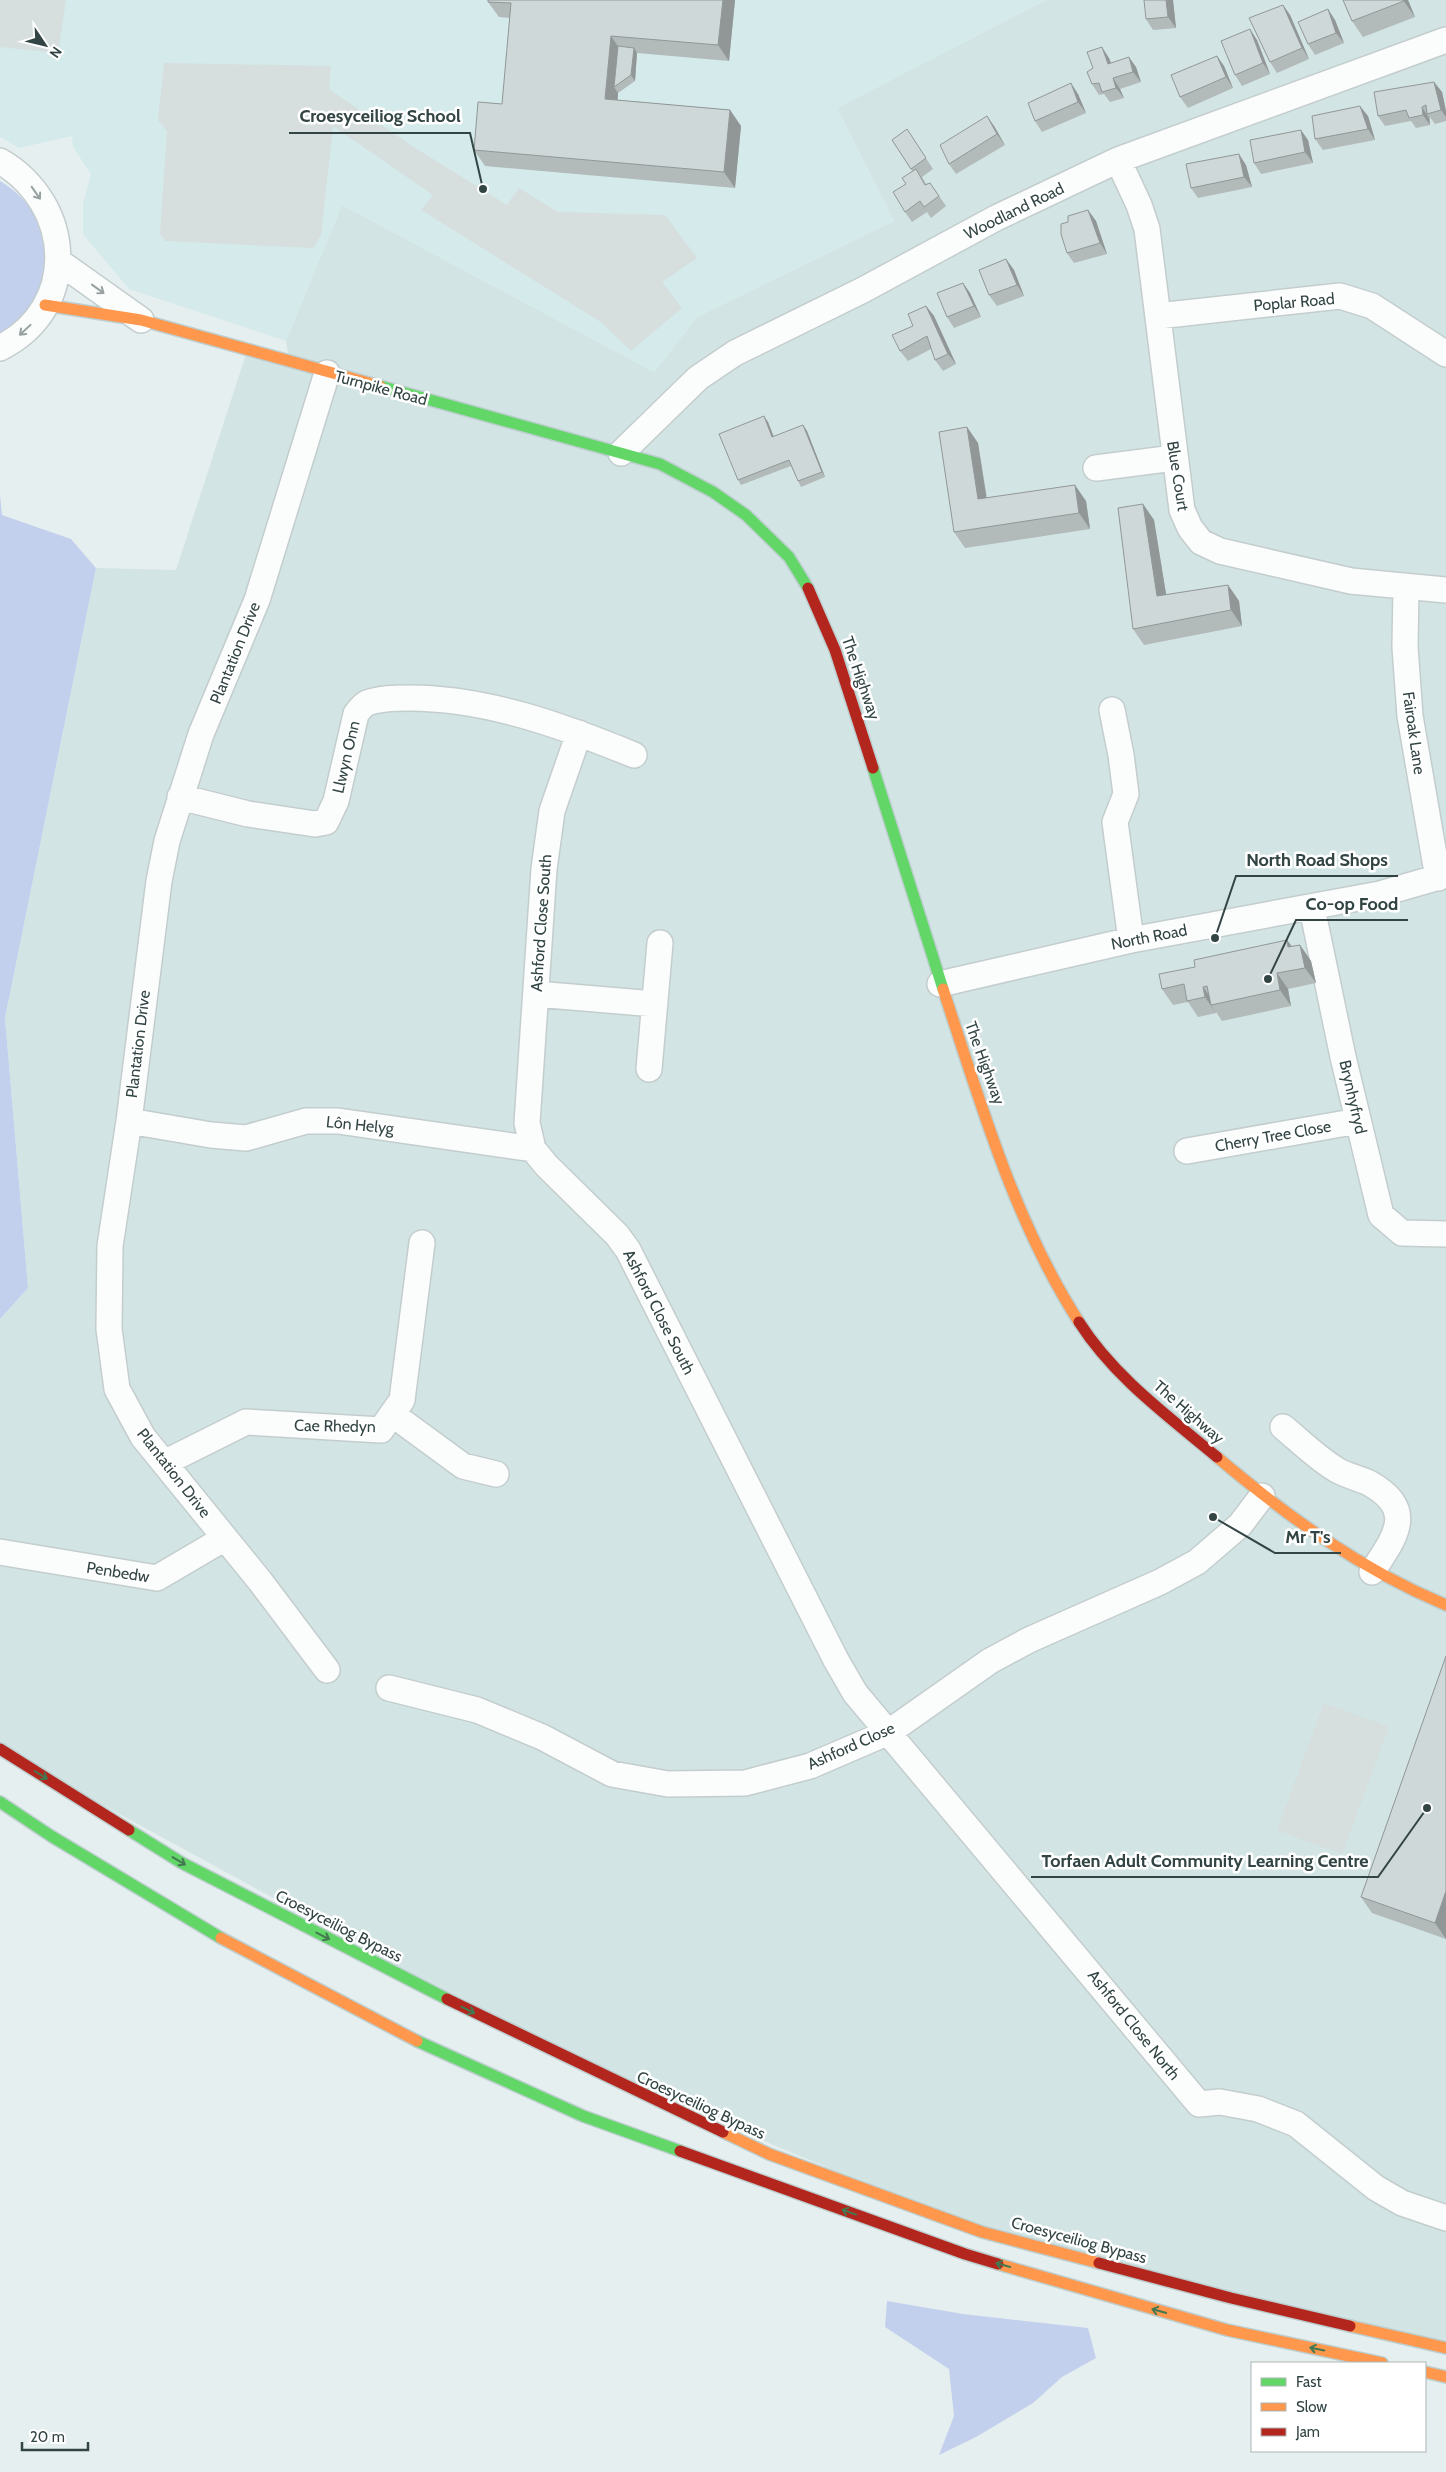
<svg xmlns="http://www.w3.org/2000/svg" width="1446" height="2472" font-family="Cabin,sans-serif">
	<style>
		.residential { fill: #d3e4e4 }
		.education { fill: #d4eaeb }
		.green { fill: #c3d0ed }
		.parking { fill: #d6dede }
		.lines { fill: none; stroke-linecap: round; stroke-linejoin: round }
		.street-casing { stroke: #c4cdcd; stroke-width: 28 }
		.fast-casing { stroke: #bdcecf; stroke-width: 14 }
		.slow-casing { stroke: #bdcecf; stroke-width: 14 }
		.jam-casing { stroke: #bdcecf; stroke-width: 14 }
		.street { stroke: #fbfdfd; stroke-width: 25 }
		.fast { stroke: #63d668; stroke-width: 11 }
		.slow { stroke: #ff974d; stroke-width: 11 }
		.jam { stroke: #b3261e; stroke-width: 11 }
		.wall { fill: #b2baba }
		.shaded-wall { fill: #919797 }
		.building { fill: #cfd8d8; stroke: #919797 }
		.oneway { stroke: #96a1a0 }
		.oneway2 { stroke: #437851 }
		.labels { text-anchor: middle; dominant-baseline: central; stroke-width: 5; stroke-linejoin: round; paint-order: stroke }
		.street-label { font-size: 16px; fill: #324544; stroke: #fff }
		.leader { fill: none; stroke: #324544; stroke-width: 2 }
		.callout-dot { fill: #324544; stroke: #fff; stroke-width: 2 }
		.callout-label { font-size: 18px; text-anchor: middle; font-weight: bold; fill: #324544; stroke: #fff; stroke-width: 5; stroke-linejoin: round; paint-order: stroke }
	</style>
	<rect width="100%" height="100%" fill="#e6efef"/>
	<path class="residential" d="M1046,0H1446V2348L982,2232L574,2062L0,1749V1319L28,1288L5,1018L96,568L176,570L247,351L289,361L286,341L342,205L654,372L697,317L894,221L837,108Z"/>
	<path class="education" d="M0,0H1046L837,108L894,221L697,317L654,372L342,205L286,341L129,289L83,234V204L91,174L73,147L72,136L19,148L0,137Z"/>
	<path class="green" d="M0,181C63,218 61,300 0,338Z
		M0,495L2,515L71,539L96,568L5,1018L28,1288L0,1319Z
		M887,2301L963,2314L1088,2328L1096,2358L1062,2377L1033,2403L976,2437L939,2455L954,2416L949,2369L885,2327Z"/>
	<path class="parking" d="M0,0H66L58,53L0,47Z
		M164,63L331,66L329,89L409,144L507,205L519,188L558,212L665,215L697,258L662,282L682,308L631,351L601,322L421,210L433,195L333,126L321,235L313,248L165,241L160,234L167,131L158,120Z
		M1324,1703L1389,1727L1342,1854L1277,1830Z"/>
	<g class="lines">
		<g class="street-casing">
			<path id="street" d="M1118,160L1139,205L1147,229L1182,510L1190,528L1201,542L1220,551L1351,581L1446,590
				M0,161C74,204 80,308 0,348
				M58,261L141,320
				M1158,316L1340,296L1372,306L1446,354
				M327,373L257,600L201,734L167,841L159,881L129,1121L110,1246L109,1329L117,1389L143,1437L260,1581L327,1670
				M621,453L698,378L735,353L863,290L996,218L1118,160L1446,40
				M1096,468L1174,458
				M1406,587L1405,647L1410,716L1438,878
				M1112,710L1121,755L1126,794L1115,822L1131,940
				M579,733L552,811L544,869L527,1123L533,1149L546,1165L617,1235L628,1250L836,1660L855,1693L1199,2104L1220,2102L1258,2109L1296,2124L1376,2188L1402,2203L1446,2218
				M180,797L248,814L315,824L326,822L336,801L356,714C359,710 363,705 367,703C380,698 395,698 409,698C487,698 563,726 634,755
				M1312,908L1343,1057L1381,1215L1402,1233L1446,1234
				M940,984L1131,940L1380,894L1446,875
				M536,994L655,1004
				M649,1069L660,943
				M129,1121L211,1135L246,1138L306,1121H338L533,1149
				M1187,1151L1358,1121
				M392,1414L463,1466L496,1474
				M1283,1427C1300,1441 1318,1459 1337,1470C1347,1476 1359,1478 1369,1483C1418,1510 1394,1538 1372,1572
				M164,1463L246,1422L381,1430L402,1400L422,1243
				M0,1552L157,1578L225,1538
				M389,1688L477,1710L542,1737L612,1774L668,1784L745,1783L810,1766L889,1732L990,1661L1029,1640L1160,1582L1197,1562L1240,1525L1262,1496"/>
		</g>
		<g class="fast-casing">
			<path id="fast" d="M380,386L660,464L713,492L746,515L789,557L808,588
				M873,768L943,989
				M0,1802L51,1836L221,1938
				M129,1830L182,1863L447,1999
				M417,2041L583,2116L680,2151"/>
		</g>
		<g class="slow-casing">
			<path id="slow" d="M45,305L141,320L380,386
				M943,989C980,1101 1014,1221 1079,1322
				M1217,1457C1288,1517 1360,1569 1446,1605
				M221,1938L417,2041
				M723,2132L769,2154L982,2232L1099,2263
				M998,2264L1227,2330L1382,2363
				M1350,2326L1446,2348
				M1425,2372L1446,2377"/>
		</g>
		<g class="jam-casing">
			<path id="jam" d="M808,588L835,650L873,768
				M1079,1322C1114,1377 1168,1416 1217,1457
				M0,1749L129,1830
				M447,1999L723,2132
				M680,2151L965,2254L998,2264
				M1099,2263L1231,2298L1350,2326"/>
		</g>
		<use href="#street" class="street"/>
		<use href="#fast" class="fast"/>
		<use href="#slow" class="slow"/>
		<use href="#jam" class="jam"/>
	</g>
	<path class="wall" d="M488,0H735L729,61L637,53L635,81L618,93V100L730,110L741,126L735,188L485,166L474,150L502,104L510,18L499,17L488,2Z
		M1173,0L1176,28L1153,30L1146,19Z
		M1343,0H1408L1415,17L1363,37L1352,21Z
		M1283,5L1290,15L1309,59L1277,73L1270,62Z
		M1335,20L1344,43L1315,55L1308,44Z
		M1257,40L1270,74L1242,86L1235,75Z
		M1217,56L1224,66L1233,88L1188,108L1180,97Z
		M1109,58L1111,63L1136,67L1141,82L1120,89L1124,98L1110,102L1104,94L1099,95L1092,84L1093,68Z
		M1434,82L1442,92L1446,111V121L1435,124L1430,117V125L1416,128L1411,121L1385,126L1378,116Z
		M1078,94L1086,113L1042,132L1035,121Z
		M987,116L994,126L1005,145L956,174L949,164Z
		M1368,116L1375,140L1323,150L1315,139Z
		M892,140H914L933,169L922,177L926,184L930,183L946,206L931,218L927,212L912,222L905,212L906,184L912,171Z
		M1308,140L1313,163L1261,174L1254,163Z
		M1246,165L1252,187L1198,198L1191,188Z
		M1088,210L1096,221L1107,254L1074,263L1067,253Z
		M1006,259L1014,270L1024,296L997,306L989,295Z
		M963,283L970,293L981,317L954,328L947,317Z
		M926,306L934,316L956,364L943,371L935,360L931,349L908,361L900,351L913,326Z
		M768,422L774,437L803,425L807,431L825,477L801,487L798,481L791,466L741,485L738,480Z
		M967,427L978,443L987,498L1086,501L1090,529L965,548L954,532Z
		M1143,504L1154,520L1166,595L1228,585L1239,601L1242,626L1144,645L1133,629Z
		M1287,940L1292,946L1300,945L1311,961L1316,983L1288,989L1291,1006L1222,1021L1216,1012V1013L1198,1017L1188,1002L1173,1005L1162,989L1195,967Z
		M1446,1656V1939L1372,1913L1361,1897Z"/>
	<path class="shaded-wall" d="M723,0H735L729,61L718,45Z
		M1166,0H1173L1176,28L1168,17Z
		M1403,0H1408L1415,17Z
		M1283,5L1290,15L1309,59L1302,48Z
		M1328,9L1335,20L1344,43L1336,33Z
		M1250,29L1257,40L1270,74L1263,63Z
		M611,36L622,52L614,87L618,93L616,115L605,99Z
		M1102,47L1109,58L1115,74L1108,64Z
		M634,48L637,53L635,81L631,75Z
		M1217,56L1224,66L1233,88L1226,77Z
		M1129,57L1136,67L1141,82L1133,72Z
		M1113,78L1120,89L1124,98L1116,88Z
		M1434,82L1442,92L1446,111V117L1441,110Z
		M1071,83L1078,94L1086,113L1078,102Z
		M1360,106L1368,116L1375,140L1368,129Z
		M1422,107L1429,118L1430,125L1423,115Z
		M730,110L741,126L735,188L724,172Z
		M987,116L994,126L1005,145L997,134Z
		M1301,130L1308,140L1313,163L1305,152Z
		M1239,154L1246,165L1252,187L1244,177Z
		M1088,210L1096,221L1107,254L1100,243Z
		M1006,259L1014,270L1024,296L1017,285Z
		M963,283L970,293L981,317L974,306Z
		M926,306L934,316L956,364L948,354Z
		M764,416L768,422L776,443L772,437Z
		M803,425L807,431L825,477L822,472Z
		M967,427L978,443L989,515L978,499Z
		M1075,485L1086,501L1090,529L1079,513Z
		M1143,504L1154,520L1169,612L1157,596Z
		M1228,585L1239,601L1242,626L1231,610Z
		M1287,940L1298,956L1288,947Z
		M1300,945L1311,961L1316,983L1305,968Z
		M1277,973L1288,989L1291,1006L1280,990Z
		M1203,987L1214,1002L1211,1005L1216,1013L1205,997Z
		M1446,1891V1939L1435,1923Z"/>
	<path class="building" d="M488,0H723L718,45L611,36L605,99L730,110L724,172L474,150L478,102L502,104L511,3L488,2Z
		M1144,0H1166L1168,17L1146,19Z
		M1343,0H1403L1404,1L1352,21Z
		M1283,5L1302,48L1270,62L1249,18Z
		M1328,9L1336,33L1308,44L1298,22Z
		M1250,29L1263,63L1235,75L1221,41Z
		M618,46L634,48L631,75L614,87Z
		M1102,47L1108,64L1129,57L1133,72L1113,78L1116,88L1102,92L1099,83L1092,84L1087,72L1093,68L1087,52Z
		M1217,56L1226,77L1180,97L1171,75Z
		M1434,82L1441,110L1427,114L1426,105L1422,107L1423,115L1409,118L1406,110L1378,116L1374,92Z
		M1071,83L1078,102L1035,121L1028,103Z
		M1360,106L1368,129L1315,139L1312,116Z
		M987,116L997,134L949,164L940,145Z
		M907,129L926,158L911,169L892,140Z
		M1301,130L1305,152L1254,163L1250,140Z
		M1239,154L1244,177L1191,188L1186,164Z
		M916,169L925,185L930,183L939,196L924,207L920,201L905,212L893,192L906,184L902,178Z
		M1088,210L1100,243L1067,253L1061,234V224L1068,222V216Z
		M1006,259L1017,285L989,295L979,270Z
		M963,283L974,306L947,317L937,293Z
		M926,306L948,354L935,360L927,336L900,351L892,335L913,326L908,314Z
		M764,416L772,437L803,425L822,472L798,481L789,460L738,480L719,434Z
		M967,427L978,499L1075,485L1079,513L954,532L939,432Z
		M1143,504L1157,596L1228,585L1231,610L1133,629L1118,508Z
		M1287,940L1288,947L1300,945L1305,968L1277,973L1280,990L1211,1005L1207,986L1203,987L1205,997L1187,1001L1184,984L1162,989L1159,974L1195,967L1194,960Z
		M1446,1656V1891L1435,1923L1361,1897Z"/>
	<defs><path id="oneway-shaft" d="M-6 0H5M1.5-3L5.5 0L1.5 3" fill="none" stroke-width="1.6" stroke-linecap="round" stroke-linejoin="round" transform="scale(1.25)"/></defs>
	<g class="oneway">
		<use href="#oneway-shaft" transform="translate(36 193) rotate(55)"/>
		<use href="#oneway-shaft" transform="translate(98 289) rotate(36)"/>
		<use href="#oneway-shaft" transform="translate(25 330) rotate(137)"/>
	</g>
	<g class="oneway2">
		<use href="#oneway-shaft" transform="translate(41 1775) rotate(32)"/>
		<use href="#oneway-shaft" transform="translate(179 1861) rotate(31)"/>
		<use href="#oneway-shaft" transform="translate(323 1936) rotate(27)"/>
		<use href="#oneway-shaft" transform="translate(468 2010) rotate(26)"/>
		<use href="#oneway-shaft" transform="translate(849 2212) rotate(-160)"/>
		<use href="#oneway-shaft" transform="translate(1003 2265) rotate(-164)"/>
		<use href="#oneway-shaft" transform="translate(1159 2311) rotate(-164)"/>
		<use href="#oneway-shaft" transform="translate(1317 2349) rotate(-168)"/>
	</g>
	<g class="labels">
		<g class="street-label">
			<text transform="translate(1014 211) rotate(-26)">Woodland Road</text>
			<text transform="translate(1294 302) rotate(-5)">Poplar Road</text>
			<text transform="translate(381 388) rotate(15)">Turnpike Road</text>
			<text transform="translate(1178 476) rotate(81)">Blue Court</text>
			<text transform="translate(235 653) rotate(-68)">Plantation Drive</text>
			<text transform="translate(861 678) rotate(71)">The Highway</text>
			<text transform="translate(1414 733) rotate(82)">Fairoak Lane</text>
			<text transform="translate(346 757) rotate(-77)">Llwyn Onn</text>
			<text transform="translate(541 923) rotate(-86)">Ashford Close South</text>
			<text transform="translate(1149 937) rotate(-11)">North Road</text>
			<text transform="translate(138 1044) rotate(-83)">Plantation Drive</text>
			<text transform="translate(985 1063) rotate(70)">The Highway</text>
			<text transform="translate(1353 1097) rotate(77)">Brynhyfryd</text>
			<text transform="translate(360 1125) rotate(6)">Lôn Helyg</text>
			<text transform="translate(1273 1136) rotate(-10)">Cherry Tree Close</text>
			<text transform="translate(659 1312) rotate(63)">Ashford Close South</text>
			<text transform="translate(1189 1412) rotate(41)">The Highway</text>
			<text transform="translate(335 1426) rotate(1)">Cae Rhedyn</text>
			<text transform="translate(174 1473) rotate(52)">Plantation Drive</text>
			<text transform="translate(118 1572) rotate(9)">Penbedw</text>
			<text transform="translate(851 1746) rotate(-24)">Ashford Close</text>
			<text transform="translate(339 1926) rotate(27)">Croesyceiliog Bypass</text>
			<text transform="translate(1134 2025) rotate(51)">Ashford Close North</text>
			<text transform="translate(701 2105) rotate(25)">Croesyceiliog Bypass</text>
			<text transform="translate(1079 2240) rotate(15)">Croesyceiliog Bypass</text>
		</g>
	</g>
	<path class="leader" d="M483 189L470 133H289M1215 938L1236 876H1398M1268 979L1296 920H1408M1213 1517L1275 1553H1341M1427 1808L1378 1877H1031"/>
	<g class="callout-dot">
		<circle cx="483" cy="189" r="5"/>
		<circle cx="1215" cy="938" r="5"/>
		<circle cx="1268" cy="979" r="5"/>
		<circle cx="1213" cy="1517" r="5"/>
		<circle cx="1427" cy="1808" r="5"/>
	</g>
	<g class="callout-label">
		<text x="380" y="122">Croesyceiliog School</text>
		<text x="1317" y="866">North Road Shops</text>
		<text x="1352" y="910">Co-op Food</text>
		<text x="1308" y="1543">Mr T's</text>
		<text x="1205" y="1867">Torfaen Adult Community Learning Centre</text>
	</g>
	<rect x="1251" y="2362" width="175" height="90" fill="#ffffff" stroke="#adb5b4"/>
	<rect x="1261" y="2378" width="25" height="8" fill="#63d668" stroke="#adb5b4"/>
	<text x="1296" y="2387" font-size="15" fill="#324544">Fast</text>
	<rect x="1261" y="2403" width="25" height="8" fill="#ff974d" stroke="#adb5b4"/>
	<text x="1296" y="2412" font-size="15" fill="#324544">Slow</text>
	<rect x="1261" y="2428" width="25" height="8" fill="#b3261e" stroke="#adb5b4"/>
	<text x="1296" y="2437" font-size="15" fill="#324544">Jam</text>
	<g transform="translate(45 45) rotate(125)" stroke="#ffffff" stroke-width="4" paint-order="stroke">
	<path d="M0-4L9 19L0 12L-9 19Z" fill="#324544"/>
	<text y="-8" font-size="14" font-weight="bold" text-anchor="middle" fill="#324544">N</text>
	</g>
	<path d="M22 2442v8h66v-8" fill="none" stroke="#324544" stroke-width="2.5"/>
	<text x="30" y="2442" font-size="15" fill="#324544" stroke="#ffffff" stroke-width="4" paint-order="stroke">20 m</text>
</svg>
